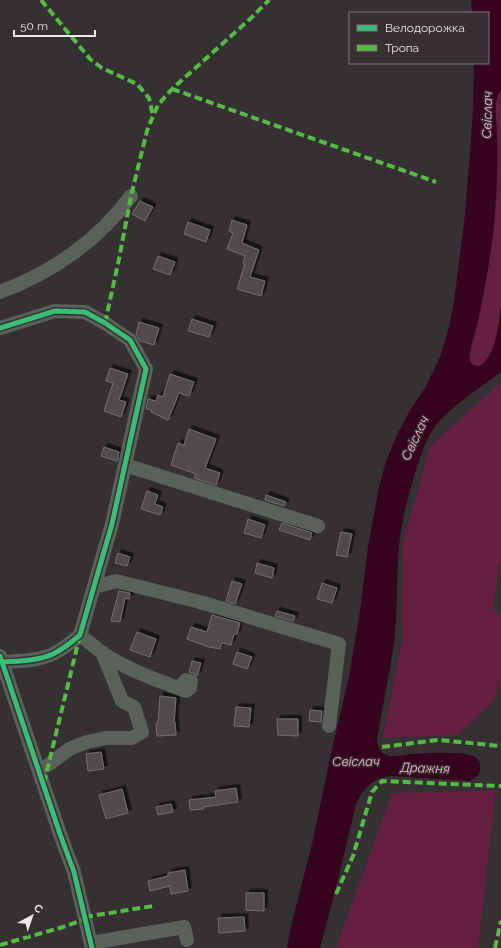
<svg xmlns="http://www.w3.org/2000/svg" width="501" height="948" font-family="Raleway,sans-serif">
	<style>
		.green { fill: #651f40 }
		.water { fill: #37041d }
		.building { fill: #504c4e; stroke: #716e6f; filter: url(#shadow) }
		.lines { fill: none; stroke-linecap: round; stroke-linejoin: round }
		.minor { stroke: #5a615a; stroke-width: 14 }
		.quiet { stroke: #58b947; stroke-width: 4; stroke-dasharray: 8 4; stroke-linecap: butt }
		.cycleway-casing { stroke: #372f32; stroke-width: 8 }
		.cycleway { stroke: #3abd76; stroke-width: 5 }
		.labels { text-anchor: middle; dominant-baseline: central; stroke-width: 3; stroke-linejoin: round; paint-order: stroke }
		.water-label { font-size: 13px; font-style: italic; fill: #fbb4cd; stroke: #372f32 }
	</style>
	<defs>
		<filter id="shadow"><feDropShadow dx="3.5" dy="-3.5" stdDeviation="0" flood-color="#0009"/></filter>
	</defs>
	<rect width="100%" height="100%" fill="#353133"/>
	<path class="green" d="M501,91V306C499,320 498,334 493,347C491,352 488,359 484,363C476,370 470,365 470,356L478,320L489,263L493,236L498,184L497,128L496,104L498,94Z
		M501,383V562H500L493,609L501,615V679L494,701L457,735L383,738L402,641L403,543L430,446Z
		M496,790L478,948H337L341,934L392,793Z"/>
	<path class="water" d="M471,0H501V91C492,99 497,124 497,135C498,178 496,220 489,262C486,282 482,302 478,322C476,330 468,353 470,361C471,365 476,366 480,366C497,354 498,325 501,306V372C478,390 448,407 432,431C424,444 420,459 415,473C408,497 401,522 399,547C396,580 398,612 394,644C389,676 382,708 377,740C377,746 380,752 386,755C394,758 405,754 414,754C425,753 467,751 475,757C480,760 481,765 480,770C479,776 476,778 470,781L391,776C388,777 384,777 381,778C369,782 361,793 356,804L337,884L320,948H287L290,930L312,844L332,749L349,677L360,611L368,547L379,487L386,461L397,435L409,412L426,386L440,357L449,327L454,301L464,223L470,155L473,106L474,63H488V13H472Z"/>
	<path class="building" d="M140,201L153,207L145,221L132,214Z
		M232,220L247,225L242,243L259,250L250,277L265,281L261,296L237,289L245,264H243L245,256L227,249L233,233L229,231Z
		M188,222L210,230L206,242L184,234Z
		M158,256L175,262L170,275L153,269Z
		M192,319L213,326L209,337L188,331Z
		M139,322L159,328L154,345L140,341L136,334Z
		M110,368L128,374L119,400L126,402L121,417L104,411L113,383L106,381Z
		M170,374L194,382L189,396L179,393L168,420L151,412L152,410L146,409L148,399L156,401L158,395L163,397Z
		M189,429L216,439L205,468L220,473L216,485L194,478L196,474L171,465L178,443L184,445Z
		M104,447L119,452L117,461L101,456Z
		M147,491L158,495L155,504L163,507L160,515L141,509Z
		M266,495L286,502L284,506L265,500Z
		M248,519L265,525L261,538L244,533Z
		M282,523L312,533L310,540L279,530Z
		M341,532L352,534L347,557L336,555Z
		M118,553L130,557L127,566L115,563Z
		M257,563L274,568L272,578L255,573Z
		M232,581L242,584L235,604L226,601Z
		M322,583L337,588L332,603L317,599Z
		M119,591L130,593L129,599L125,598L120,622L111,621Z
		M277,611L295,616L293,621L275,616Z
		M212,615L240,623L237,634H234L231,645L222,643L220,649L209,647L187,639L191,627L207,632Z
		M137,632L156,639L150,657L130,650Z
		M237,652L252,657L247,669L233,664Z
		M192,661L201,663L197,676L193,673L189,672Z
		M160,696L176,698L174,722H175L176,735L157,736L156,723H158Z
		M236,707L251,708L249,727L234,726Z
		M310,710L322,711L321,722L309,721Z
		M277,719H298V736L278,735Z
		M101,752L104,769L88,771L86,754Z
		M236,788L238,802L204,807V809L190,810L189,800L216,797L215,791Z
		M122,789L128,813L106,819L99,795Z
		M171,804L173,812L158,815L156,807Z
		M185,870L188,891L171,894L170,886L150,891L148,881L168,876V873Z
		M246,893H264V911L246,910Z
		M244,917L245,931L219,933L218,918Z"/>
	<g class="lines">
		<path class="minor" d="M0,292C51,273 98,241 131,196
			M0,328L55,311L85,312L105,323L130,340L146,369L112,524L80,635C72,642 63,649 53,654C38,661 19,661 3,662
			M125,465L318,526
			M94,587L116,581L200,602L339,644L329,726
			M80,635C89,642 98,650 107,656C131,671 159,681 186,691L190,688L191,681L186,680L179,688
			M0,656L60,834L74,872L92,948
			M48,765L69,749L87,742L106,738H132L142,732L134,707L122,701L102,652
			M91,943L184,927L187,940"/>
		<path class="quiet" d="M41,0L90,59L102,68L137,84L149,98L153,116
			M172,89L436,182
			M105,323L119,259L131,196L147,131L153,116L158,105L172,89L250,19L269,0
			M382,747L438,740L501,746
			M44,783L80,635
			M336,894L353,856L372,792L382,781L501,786
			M85,917L153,906
			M0,945L63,927L85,919
			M495,948L501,921"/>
		<g class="cycleway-casing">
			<path id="cycleway" d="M0,328L55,311L85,312L105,323L130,340L146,369L112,524L80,635C72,642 63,649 53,654C38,661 19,661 3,662
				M0,656L60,834L74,872L92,948"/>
		</g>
		<use href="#cycleway" class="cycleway"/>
	</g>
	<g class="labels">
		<g class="water-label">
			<text transform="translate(487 115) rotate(-89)">Свіслач</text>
			<text transform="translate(415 438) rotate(-65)">Свіслач</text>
			<text x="356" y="761">Свіслач</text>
			<text transform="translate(425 768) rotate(2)">Дражня</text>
		</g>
	</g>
	<rect x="349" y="12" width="140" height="52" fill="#372f32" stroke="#7f787b"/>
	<rect x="357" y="25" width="20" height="6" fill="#3abd76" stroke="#7f787b"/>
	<text x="385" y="32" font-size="12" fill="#ebe6e8">Велодорожка</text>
	<rect x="357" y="45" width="20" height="6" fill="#58b947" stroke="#7f787b"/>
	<text x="385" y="52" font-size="12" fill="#ebe6e8">Тропа</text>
	<g transform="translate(32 916) rotate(40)" stroke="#372f32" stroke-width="3" paint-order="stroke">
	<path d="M0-3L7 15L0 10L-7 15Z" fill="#ebe6e8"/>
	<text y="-6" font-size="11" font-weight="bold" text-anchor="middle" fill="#ebe6e8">С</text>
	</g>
	<path d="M14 30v6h81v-6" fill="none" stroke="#ebe6e8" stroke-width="2"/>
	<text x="20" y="30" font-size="12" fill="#ebe6e8" stroke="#372f32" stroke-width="3" paint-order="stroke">50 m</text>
</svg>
